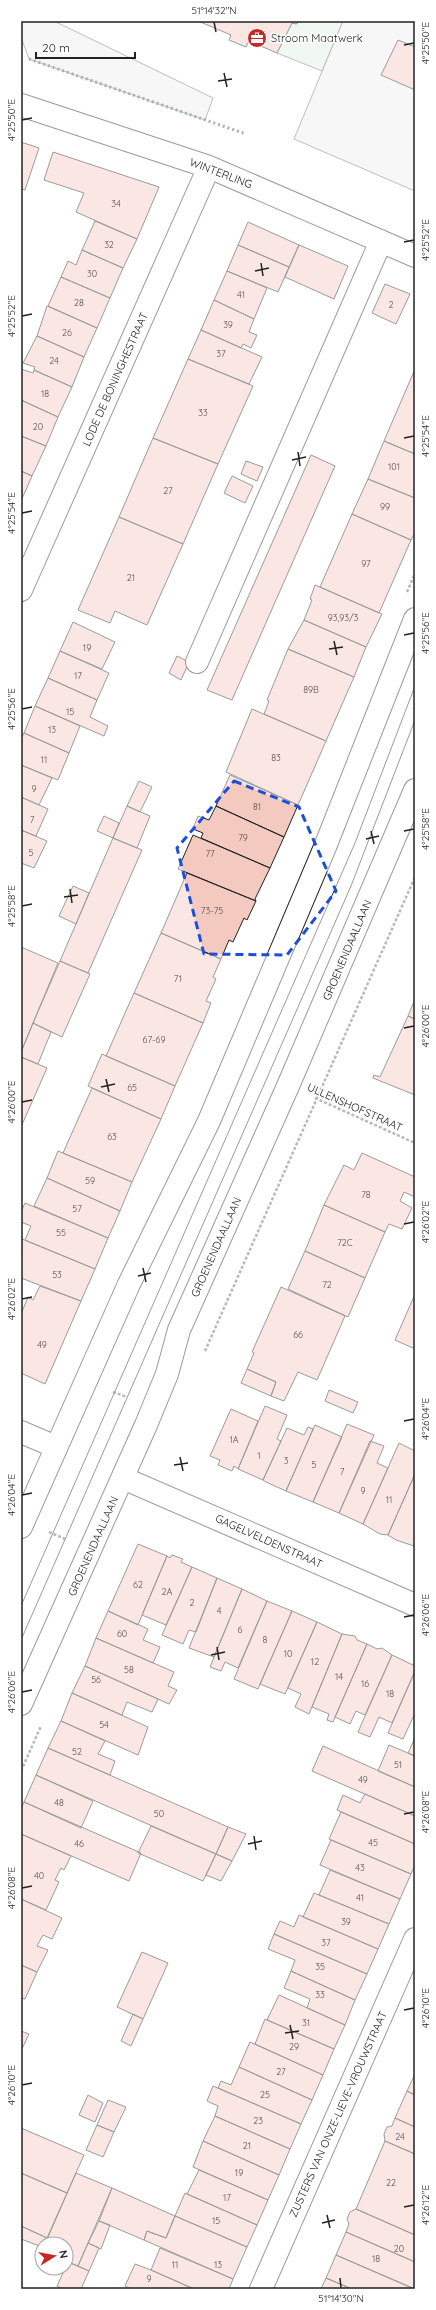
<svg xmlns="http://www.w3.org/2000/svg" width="436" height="2310" font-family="Quicksand,sans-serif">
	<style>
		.green { fill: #e0efe3; stroke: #6f6f6f }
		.parking { fill: #ededed; stroke: #6f6f6f }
		.building { fill: #f3c9c0; stroke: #222 }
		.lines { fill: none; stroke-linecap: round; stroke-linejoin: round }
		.minor-casing { stroke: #222; stroke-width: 24 }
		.major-casing { stroke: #222; stroke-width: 24 }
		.path { stroke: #646464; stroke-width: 2.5; stroke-dasharray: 3 2; stroke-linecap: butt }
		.minor { stroke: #fff; stroke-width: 22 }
		.major { stroke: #fff; stroke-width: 22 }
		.tram { stroke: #222; stroke-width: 1 }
		.hedge { stroke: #2f5e38; stroke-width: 3; stroke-dasharray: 2 3; stroke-linecap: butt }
		.marked { fill: none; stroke: #1d4ed8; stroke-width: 3; stroke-dasharray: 8 5; stroke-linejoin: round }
		.ticks { fill: none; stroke: #222; stroke-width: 1.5 }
		.labels { text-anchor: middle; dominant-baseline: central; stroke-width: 3; stroke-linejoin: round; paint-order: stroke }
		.number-label { font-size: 9px; fill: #564c4a }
		.poi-label { font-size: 11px; fill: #222; stroke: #fff; text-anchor: start }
		.street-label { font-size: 11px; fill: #222; stroke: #fff }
		.neatline { fill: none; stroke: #222; stroke-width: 1.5 }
		.ticks-label { font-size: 10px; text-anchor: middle; fill: #222 }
	</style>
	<rect width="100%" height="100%" fill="#fff"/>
	<path class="green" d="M298,21H343L322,71L277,53L292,23L296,24Z"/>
	<path class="parking" d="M54,21L213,98L205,120L29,59L21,37V21Z
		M343,21H415V191L294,139Z"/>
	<path class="building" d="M198,21H298L297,24L292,23L277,53L249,41L246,47L229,40L231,35Z
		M398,40L415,47V90L381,75Z
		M21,142L39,148L25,190L21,189Z
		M53,152L159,187L137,239L76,212L84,193L44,180Z
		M95,221L137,239L123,268L82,250Z
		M248,222L299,245L289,267L238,245Z
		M238,245L289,267L278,292L227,271Z
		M299,245L348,266L334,299L285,277Z
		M82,250L123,268L110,298L61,277L68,261L76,265Z
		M227,271L267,288L254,319L214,300Z
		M61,277L110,298L97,328L48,306Z
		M385,284L410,294L396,324L372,313Z
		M214,300L254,319L249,332L257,335L251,348L243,344L241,348L201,330Z
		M47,306L97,328L84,357L37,336Z
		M201,330L262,357L249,384L188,359Z
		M37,336L84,357L72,387L34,370L35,367L23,363Z
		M188,359L253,386L218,464L153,438Z
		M21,369L33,373L34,370L72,387L58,417L21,400Z
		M415,369V454L384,441Z
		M21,400L58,417L46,446L21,436Z
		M21,436L46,446L32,476L21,471Z
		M153,438L218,464L183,544L119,517Z
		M384,441L415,454V498L368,479Z
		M311,455L335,466L232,700L207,690Z
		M246,461L263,467L257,481L241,474Z
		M21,471L32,476L21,501Z
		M232,476L253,486L245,503L224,493Z
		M368,479L415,498V532L411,540L352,514Z
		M352,514L411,540L379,613L320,587Z
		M119,517L183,544L147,625L115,611L110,623L78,610Z
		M315,585L382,614L366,647L304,620L312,600L310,599Z
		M304,620L366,647L354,677L288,649Z
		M73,622L115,642L102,669L60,651Z
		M288,649L354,677L326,741L264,714L269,701L267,700Z
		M60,651L109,673L97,700L48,678Z
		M177,656L189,662L181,680L169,673Z
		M48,678L97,700L90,717L108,726L104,736L35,706Z
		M35,706L80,726L69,753L24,733Z
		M252,709L326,741L298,805L226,772Z
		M24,733L69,753L58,780L21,765V739Z
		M21,765L52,778L39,805L21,797Z
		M230,775L298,805L284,837L216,806Z
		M139,781L152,787L140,812L127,806Z
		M21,797L48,809L36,836L21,830Z
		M127,806L150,816L137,848L113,838Z
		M216,806L284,837L270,868L201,838L203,833L193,829L198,816L209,820Z
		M104,816L119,823L113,838L97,831Z
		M21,830L47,841L34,868L21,863Z
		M193,835L270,868L255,899L256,901L178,869Z
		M113,838L142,850L88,973L60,961Z
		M187,873L256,901L247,920L244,918L233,942L229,940L221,959L161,933Z
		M73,886L89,893L76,924L59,916Z
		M161,933L221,959L213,977L216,979L206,1001L211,1003L203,1023L134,993Z
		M21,947L58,963L21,1052Z
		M60,961L90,974L62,1037L33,1023Z
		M134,993L203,1023L175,1086L106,1056Z
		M415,999V1019L408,1016Z
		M408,1016L415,1019V1095L373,1078L374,1075L380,1077Z
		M33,1023L51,1032L38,1064L21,1057V1052Z
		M102,1054L175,1086L161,1119L88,1086Z
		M21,1057L47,1068L21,1127Z
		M92,1088L161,1119L132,1182L63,1153Z
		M58,1151L132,1182L120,1211L47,1178Z
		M362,1153L415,1177V1197L404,1192L400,1201L412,1208L402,1229L389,1224L385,1232L324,1205L344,1165L354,1170Z
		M47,1178L120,1211L108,1238L34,1206Z
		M25,1203L108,1238L95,1269L25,1240L31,1226L21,1222V1212Z
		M324,1205L385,1232L365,1278L305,1251Z
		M22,1239L95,1269L81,1301L21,1278Z
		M305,1251L365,1278L348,1317L288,1289Z
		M40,1286L81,1301L45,1384L21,1373V1314L28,1297L33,1300Z
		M281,1287L345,1316L317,1380L298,1372L284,1401L271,1396L276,1382L247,1369L254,1353L252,1352Z
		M415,1294V1349L395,1340Z
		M247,1369L276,1382L271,1396L241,1383Z
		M329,1390L358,1402L353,1413L325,1401Z
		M265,1406L287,1415L277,1439L281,1441L263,1480L238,1469Z
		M231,1409L258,1421L238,1469L234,1466L232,1471L218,1465L220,1460L210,1456Z
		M347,1424L374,1435L339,1513L313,1502Z
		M315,1425L342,1437L313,1502L286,1491Z
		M308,1427L313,1429L286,1491L266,1482L263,1480L287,1428L304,1435Z
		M370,1441L384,1446L377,1463L388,1468L363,1524L339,1513Z
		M399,1443L415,1451V1474L388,1535L380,1534L363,1524Z
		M415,1474V1543L414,1546L396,1540L388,1535Z
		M138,1544L167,1556L138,1625L108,1611Z
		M172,1555L183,1559L181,1562L192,1567L166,1625L142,1615L167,1556L170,1558Z
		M192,1567L217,1578L196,1632L189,1630L183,1644L162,1635Z
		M217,1578L242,1589L214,1657L189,1648Z
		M242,1589L267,1601L238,1668L225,1662L221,1671L210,1667Z
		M267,1601L292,1611L258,1689L234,1679Z
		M108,1611L148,1629L143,1640L160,1647L153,1663L96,1638Z
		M292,1611L317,1622L285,1694L260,1684Z
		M317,1622L342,1634L309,1714L295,1707L301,1694L288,1688Z
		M342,1634L355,1636L357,1640L367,1644L333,1722L327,1720L329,1714L312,1707Z
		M96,1638L174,1672L168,1686L177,1690L169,1704L85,1666Z
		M367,1644L377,1649L382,1648L392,1655L365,1715L356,1711L350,1724L335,1717Z
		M392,1655L415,1666V1671L392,1723L379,1717L370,1737L358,1732Z
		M85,1666L158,1699L152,1712L127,1702L122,1715L72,1693Z
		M415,1671V1713L403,1739L388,1733Z
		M72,1693L148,1727L138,1755L61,1721Z
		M61,1721L105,1741L98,1754L115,1761L110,1775L48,1748Z
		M415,1738V1756L408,1753Z
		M389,1745L415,1756V1787L378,1771Z
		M323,1746L415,1787V1816L312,1771Z
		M48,1748L228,1827L216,1854L36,1775Z
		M36,1775L93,1801L81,1828L24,1802Z
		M365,1794L415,1816V1844L337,1810L343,1795L360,1803Z
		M24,1802L141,1853L129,1881L21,1834V1809Z
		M341,1812L415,1844V1865L411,1874L329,1839Z
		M151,1826L216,1854L203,1881L138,1853Z
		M228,1827L246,1834L232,1861L216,1854Z
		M21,1834L71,1856L64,1870L61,1868L55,1880L59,1882L46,1910L21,1899Z
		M331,1840L411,1874L400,1899L320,1865Z
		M216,1854L232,1861L221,1881L206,1875Z
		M330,1870L400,1899L389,1924L319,1895Z
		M314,1893L389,1924L378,1949L303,1917Z
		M21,1899L62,1918L52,1939L43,1935L37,1946L48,1950L37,1972L21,1965Z
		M299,1915L378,1949L367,1974L274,1934L280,1921L294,1927Z
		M274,1934L367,1974L355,2000L291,1971L295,1960L268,1949Z
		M142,1952L168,1963L143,2019L117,2007Z
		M21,1965L37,1972L25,1999L21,1998Z
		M291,1971L355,2000L345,2025L307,2008L310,1999L284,1988Z
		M279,1995L345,2025L334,2049L267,2020Z
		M133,2014L143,2019L131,2046L121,2041Z
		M265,2019L334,2049L323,2075L255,2044Z
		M21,2031L29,2034L21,2051Z
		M250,2042L323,2075L312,2100L239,2067Z
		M239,2067L312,2100L301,2124L218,2088L221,2081L231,2085Z
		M415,2074V2095L407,2091Z
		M213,2086L301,2124L290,2149L215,2116L218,2106L207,2101Z
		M407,2091L415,2095V2127L395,2118Z
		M88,2095L103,2103L95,2122L79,2115Z
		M108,2100L126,2107L114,2132L97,2125Z
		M215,2116L290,2149L279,2175L203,2141Z
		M395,2118L415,2127V2154L385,2141L384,2134L387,2127L392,2126Z
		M97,2125L114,2132L103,2157L86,2150Z
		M21,2128L84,2155L67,2193L21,2173Z
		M203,2141L279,2175L268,2200L193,2167Z
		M385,2141L415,2154V2235L356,2209Z
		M199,2170L268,2200L257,2225L187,2194Z
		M21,2173L67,2193L47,2238L21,2226Z
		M76,2173L112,2188L78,2266L66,2261V2244H45Z
		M112,2188L175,2216L166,2238L147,2231L144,2240L99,2221Z
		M185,2193L257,2225L247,2247L175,2216Z
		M356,2209L415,2235V2262L346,2232L349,2224L347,2219L350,2212Z
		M175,2216L247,2247L233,2279L144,2240L147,2231L166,2238Z
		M99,2221L110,2225L101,2249L88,2243Z
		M21,2226L47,2238L45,2244H42V2247L21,2239Z
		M346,2232L415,2262V2289L336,2255Z
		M88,2243L99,2248L89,2271L78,2266Z
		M160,2248L233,2279L229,2289H194L151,2270Z
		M336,2255L414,2289H352L326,2278Z
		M68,2262L89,2271L81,2289H63L57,2286Z
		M135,2264L151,2270L194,2289H131L125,2286Z
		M326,2278L352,2289H321Z"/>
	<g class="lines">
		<g class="minor-casing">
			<path id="minor" d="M21,105L209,167L415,256
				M21,590L209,167
				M197,662L381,241
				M21,1432L56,1447
				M123,1478L415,1605
				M261,2289L415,1939"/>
		</g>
		<g class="major-casing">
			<path id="major" d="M21,1527L129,1284L209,1121L325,847L415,619
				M21,1704L146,1425L167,1374L179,1330L288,1086L415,790"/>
		</g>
		<path class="path" d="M407,592L415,573
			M315,1098L415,1143
			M205,1351L415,877
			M113,1392L127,1397
			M49,1532L65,1539
			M21,1771L41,1726"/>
		<use href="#minor" class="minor"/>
		<use href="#major" class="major"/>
		<path class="tram" d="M21,1606L355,843L415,686
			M21,1640L351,886L415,720"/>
		<path class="hedge" d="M29,59L246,134"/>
	</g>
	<path d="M0 0H436V2310H0ZM234,781L299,807L336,891L287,955L204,954L177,848Z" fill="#fff" fill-opacity=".55" fill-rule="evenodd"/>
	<path class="marked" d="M234,781L299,807L336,891L287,955L204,954L177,848Z"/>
	<path class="ticks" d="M214,22L216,32M404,45L414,43M224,73L227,87M218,81L232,79M22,120L32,118M404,242L414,240M261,263L263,276M255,271L269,268M22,316L32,314M404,438L414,436M298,452L300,466M292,460L306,457M22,513L32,511M404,635L414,633M334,641L337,655M329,649L343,647M22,709L32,707M371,831L374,844M404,831L414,829M366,839L379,836M70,889L72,903M64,897L78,895M22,906L32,904M404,1028L414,1026M106,1079L109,1092M101,1087L115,1084M22,1102L32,1100M404,1224L414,1222M143,1268L146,1282M138,1276L151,1273M22,1299L32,1297M404,1421L414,1419M180,1457L183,1471M174,1465L188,1463M22,1495L32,1493M404,1617L414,1615M217,1647L219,1660M211,1655L225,1652M22,1692L32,1690M404,1814L414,1812M254,1836L256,1850M248,1844L262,1841M22,1888L32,1886M404,2010L414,2008M290,2025L293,2039M285,2033L299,2031M22,2085L32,2083M404,2207L414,2205M327,2215L330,2228M322,2223L335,2220M340,2278L341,2288"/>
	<defs>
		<g id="office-disc" transform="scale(1)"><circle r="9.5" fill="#c62828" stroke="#fff"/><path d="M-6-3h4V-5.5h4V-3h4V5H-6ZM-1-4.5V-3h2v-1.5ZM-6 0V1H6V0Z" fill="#fff"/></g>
	</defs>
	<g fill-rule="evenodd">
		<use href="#office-disc" x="257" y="38"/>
	</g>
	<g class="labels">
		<g class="number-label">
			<text x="116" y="203">34</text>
			<text x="109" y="244">32</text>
			<text x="92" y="273">30</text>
			<text x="241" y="294">41</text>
			<text x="79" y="302">28</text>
			<text x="391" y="304">2</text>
			<text x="228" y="324">39</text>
			<text x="67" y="332">26</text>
			<text x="221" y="353">37</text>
			<text x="54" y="360">24</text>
			<text x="45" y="393">18</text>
			<text x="203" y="412">33</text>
			<text x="38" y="426">20</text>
			<text x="394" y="466">101</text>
			<text x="168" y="490">27</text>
			<text x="385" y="506">99</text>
			<text x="366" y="563">97</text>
			<text x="131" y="577">21</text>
			<text x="343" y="617">93,93/3</text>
			<text x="87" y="647">19</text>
			<text x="78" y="675">17</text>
			<text x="311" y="689">89B</text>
			<text x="70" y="711">15</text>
			<text x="52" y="729">13</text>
			<text x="276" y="757">83</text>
			<text x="44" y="759">11</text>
			<text x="34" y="788">9</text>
			<text x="257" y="806">81</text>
			<text x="32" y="819">7</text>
			<text x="243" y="837">79</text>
			<text x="31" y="852">5</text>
			<text x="210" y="853">77</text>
			<text x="212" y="910">73-75</text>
			<text x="178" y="978">71</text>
			<text x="154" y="1039">67-69</text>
			<text x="132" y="1087">65</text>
			<text x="112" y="1136">63</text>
			<text x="90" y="1180">59</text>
			<text x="366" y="1194">78</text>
			<text x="77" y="1208">57</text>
			<text x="61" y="1232">55</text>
			<text x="345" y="1242">72C</text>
			<text x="57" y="1274">53</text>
			<text x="327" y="1284">72</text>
			<text x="298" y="1334">66</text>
			<text x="42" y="1344">49</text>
			<text x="234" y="1439">1A</text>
			<text x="259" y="1455">1</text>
			<text x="286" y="1460">3</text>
			<text x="314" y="1464">5</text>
			<text x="342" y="1471">7</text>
			<text x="363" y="1490">9</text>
			<text x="389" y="1499">11</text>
			<text x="138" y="1584">62</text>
			<text x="167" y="1591">2A</text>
			<text x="192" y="1602">2</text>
			<text x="219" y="1610">4</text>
			<text x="240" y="1629">6</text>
			<text x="122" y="1633">60</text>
			<text x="265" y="1639">8</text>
			<text x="288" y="1653">10</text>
			<text x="315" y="1661">12</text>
			<text x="129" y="1669">58</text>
			<text x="339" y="1676">14</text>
			<text x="96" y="1679">56</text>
			<text x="365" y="1683">16</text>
			<text x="390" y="1693">18</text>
			<text x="104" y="1724">54</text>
			<text x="77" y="1751">52</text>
			<text x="398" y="1764">51</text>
			<text x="363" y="1779">49</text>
			<text x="59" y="1802">48</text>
			<text x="159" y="1813">50</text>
			<text x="373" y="1842">45</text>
			<text x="79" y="1843">46</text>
			<text x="360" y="1867">43</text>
			<text x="39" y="1875">40</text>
			<text x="360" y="1897">41</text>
			<text x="346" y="1921">39</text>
			<text x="326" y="1942">37</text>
			<text x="320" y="1966">35</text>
			<text x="320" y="1994">33</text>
			<text x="306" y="2022">31</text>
			<text x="294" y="2046">29</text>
			<text x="281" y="2071">27</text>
			<text x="265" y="2094">25</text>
			<text x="258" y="2120">23</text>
			<text x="400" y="2136">24</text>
			<text x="247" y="2145">21</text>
			<text x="239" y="2172">19</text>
			<text x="391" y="2182">22</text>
			<text x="227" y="2197">17</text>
			<text x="216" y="2220">15</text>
			<text x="399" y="2248">20</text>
			<text x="376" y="2258">18</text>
			<text x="175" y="2264">11</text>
			<text x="218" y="2264">13</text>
			<text x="149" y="2278">9</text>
		</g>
		<g class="poi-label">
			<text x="271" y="38">Stroom Maatwerk</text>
		</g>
		<g class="street-label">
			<text transform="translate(221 173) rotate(21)">WINTERLING</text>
			<text transform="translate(115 379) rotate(-66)">LODE DE BONINGHESTRAAT</text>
			<text transform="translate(347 950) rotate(-67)">GROENENDAALLAAN</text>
			<text transform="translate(355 1107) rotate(24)">ULLENSHOFSTRAAT</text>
			<text transform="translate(216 1247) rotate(-66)">GROENENDAALLAAN</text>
			<text transform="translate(269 1541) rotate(24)">GAGELVELDENSTRAAT</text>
			<text transform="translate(93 1546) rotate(-66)">GROENENDAALLAAN</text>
			<text transform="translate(338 2114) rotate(-66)">ZUSTERS VAN ONZE-LIEVE-VROUWSTRAAT</text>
		</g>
	</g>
	<rect width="436" height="2310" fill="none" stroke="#ffffff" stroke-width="44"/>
	<g transform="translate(54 2256) rotate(79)"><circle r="19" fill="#ffffff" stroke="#a7a7a7"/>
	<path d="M0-3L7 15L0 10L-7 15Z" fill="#c62828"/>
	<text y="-6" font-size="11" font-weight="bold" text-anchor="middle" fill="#222222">N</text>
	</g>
	<path d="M36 52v6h99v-6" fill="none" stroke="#222222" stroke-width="2"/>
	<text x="42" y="52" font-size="12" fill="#222222" stroke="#ffffff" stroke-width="3" paint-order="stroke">20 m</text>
	<rect x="22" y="22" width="392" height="2266" class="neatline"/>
	<g class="ticks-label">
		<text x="214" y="14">51°14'32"N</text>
		<text transform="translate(425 43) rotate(-90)" y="4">4°25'50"E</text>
		<text transform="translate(11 120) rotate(-90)" y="4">4°25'50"E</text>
		<text transform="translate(425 240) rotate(-90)" y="4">4°25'52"E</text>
		<text transform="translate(11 316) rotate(-90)" y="4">4°25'52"E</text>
		<text transform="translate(425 436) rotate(-90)" y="4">4°25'54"E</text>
		<text transform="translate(11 513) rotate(-90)" y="4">4°25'54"E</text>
		<text transform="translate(425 633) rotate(-90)" y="4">4°25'56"E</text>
		<text transform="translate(11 709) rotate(-90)" y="4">4°25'56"E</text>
		<text transform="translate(425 829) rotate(-90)" y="4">4°25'58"E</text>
		<text transform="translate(11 906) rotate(-90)" y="4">4°25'58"E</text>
		<text transform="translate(425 1026) rotate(-90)" y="4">4°26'00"E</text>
		<text transform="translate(11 1102) rotate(-90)" y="4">4°26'00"E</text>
		<text transform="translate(425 1222) rotate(-90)" y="4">4°26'02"E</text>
		<text transform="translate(11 1299) rotate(-90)" y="4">4°26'02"E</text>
		<text transform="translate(425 1419) rotate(-90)" y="4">4°26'04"E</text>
		<text transform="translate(11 1495) rotate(-90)" y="4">4°26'04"E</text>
		<text transform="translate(425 1615) rotate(-90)" y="4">4°26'06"E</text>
		<text transform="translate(11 1692) rotate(-90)" y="4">4°26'06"E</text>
		<text transform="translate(425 1812) rotate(-90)" y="4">4°26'08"E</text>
		<text transform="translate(11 1888) rotate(-90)" y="4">4°26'08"E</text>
		<text transform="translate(425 2008) rotate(-90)" y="4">4°26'10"E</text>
		<text transform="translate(11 2085) rotate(-90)" y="4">4°26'10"E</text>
		<text transform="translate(425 2205) rotate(-90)" y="4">4°26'12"E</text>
		<text x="341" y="2302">51°14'30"N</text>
	</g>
</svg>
